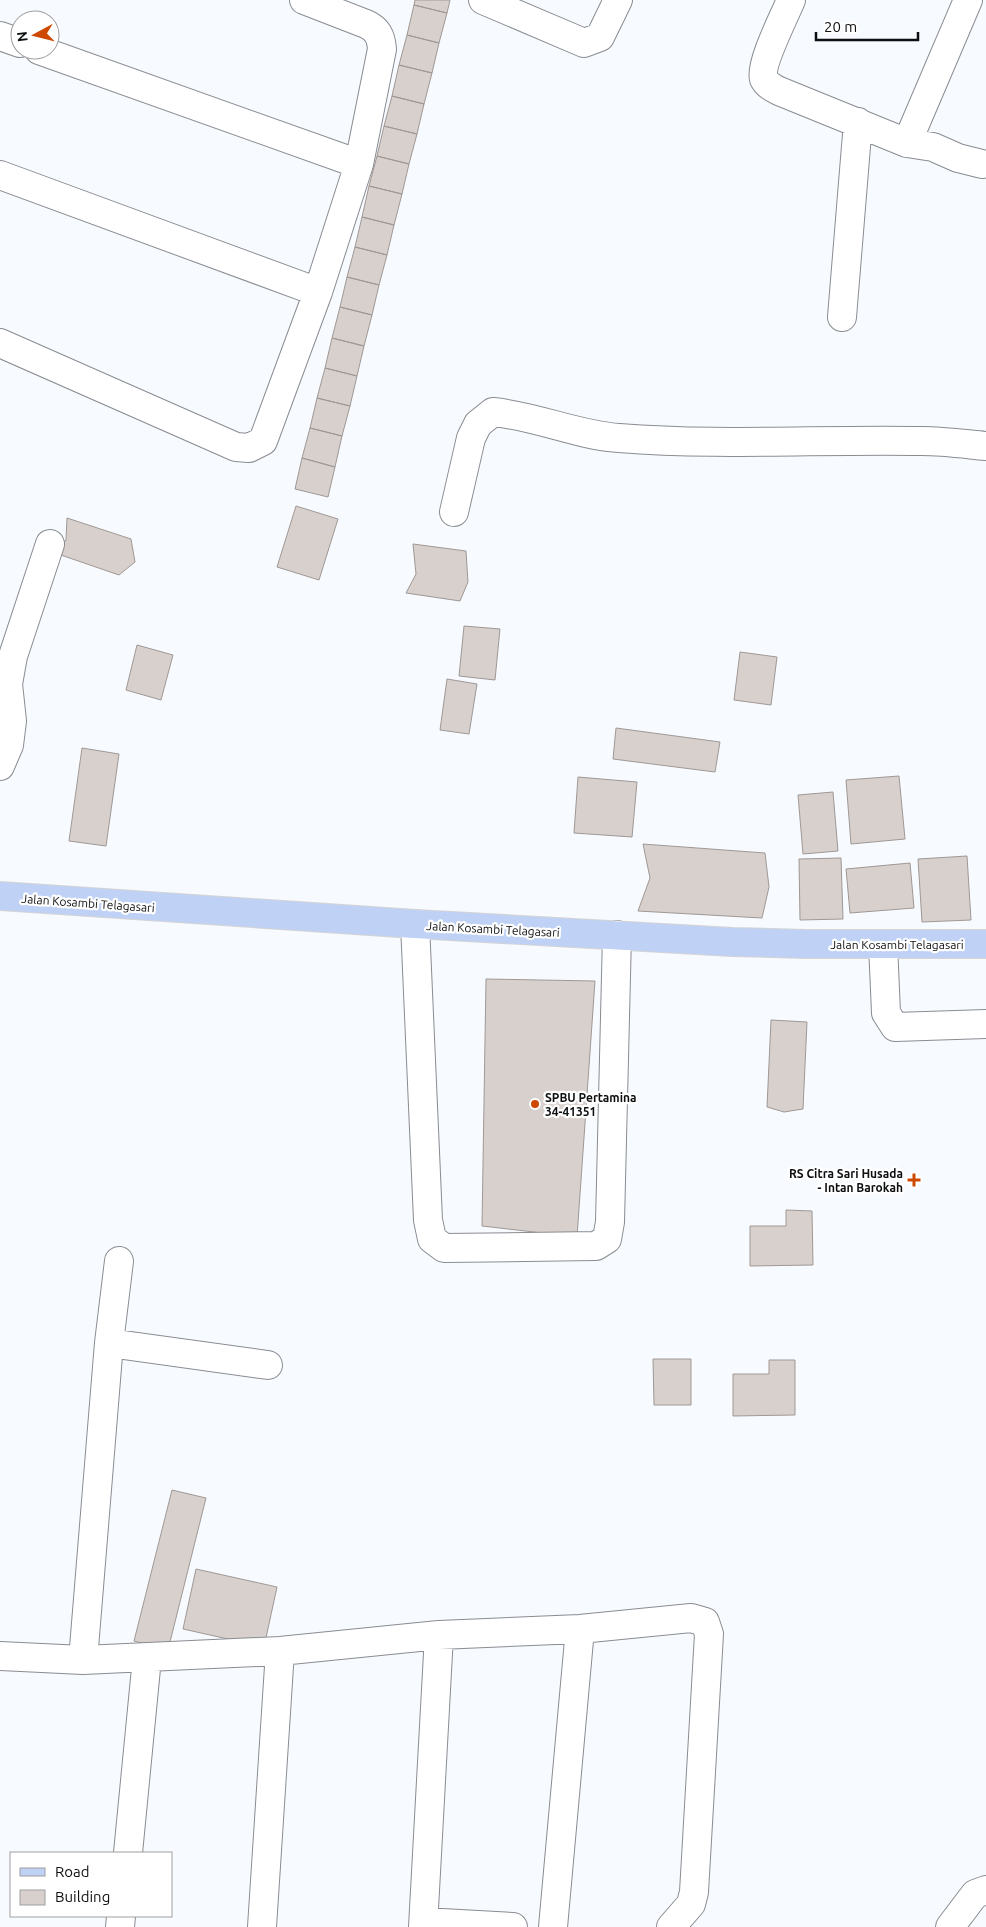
<svg xmlns="http://www.w3.org/2000/svg" width="986" height="1927" font-family="Ubuntu,sans-serif">
	<style>
		.building { fill: #d8d0cd; stroke: #9f9895 }
		.lines { fill: none; stroke-linecap: round; stroke-linejoin: round }
		.minor-casing { stroke: #898c91; stroke-width: 30 }
		.major-casing { stroke: #d4d4d4; stroke-width: 30 }
		.minor { stroke: #fff; stroke-width: 28 }
		.major { stroke: #bfd1f5; stroke-width: 28 }
		.poi-dot { fill: #ce4900; stroke: #fff; stroke-width: 2 }
		.labels { text-anchor: middle; dominant-baseline: central; stroke-width: 4.5; stroke-linejoin: round; paint-order: stroke }
		.street-label { font-size: 12px; fill: #0e0f11; stroke: #fff }
		.poi-label { font-size: 12px; font-weight: bold; fill: #0e0f11; stroke: #fff; text-anchor: start }
	</style>
	<rect width="100%" height="100%" fill="#f7faff"/>
	<path class="building" d="M415,0H450L447,13L414,5Z
		M414,5L447,13L439,43L407,35Z
		M407,35L439,43L432,73L399,65Z
		M399,65L432,73L424,104L392,96Z
		M392,96L424,104L417,134L384,126Z
		M384,126L417,134L409,164L377,156Z
		M377,156L409,164L402,194L369,186Z
		M369,186L402,194L394,225L362,217Z
		M362,217L394,225L387,255L355,247Z
		M355,247L387,255L379,285L347,277Z
		M347,277L379,285L372,315L340,307Z
		M340,307L372,315L364,346L332,338Z
		M332,338L364,346L357,376L325,368Z
		M325,368L357,376L350,406L317,398Z
		M317,398L350,406L342,436L310,428Z
		M310,428L342,436L335,467L302,458Z
		M302,458L335,467L328,497L295,489Z
		M296,506L338,519L319,580L277,567Z
		M67,518L131,539L135,562L119,575L55,553L66,540Z
		M413,544L466,551L468,582L460,601L406,593L416,574Z
		M464,626L500,629L495,680L459,676Z
		M137,645L173,655L161,700L126,690Z
		M740,652L777,657L771,705L734,700Z
		M447,679L477,684L469,734L440,730Z
		M616,728L720,742L715,772L613,759Z
		M82,748L119,754L106,846L69,841Z
		M899,776L905,839L851,844L846,780Z
		M578,777L637,782L632,837L574,833Z
		M833,792L838,851L803,854L798,795Z
		M643,844L765,853L769,887L762,918L638,911L650,878Z
		M967,856L971,920L922,922L918,859Z
		M841,858L843,919L800,920L799,859Z
		M910,863L914,908L850,913L846,869Z
		M486,979L595,981L577,1237L482,1226Z
		M771,1020L807,1022L803,1109L784,1112L767,1107Z
		M786,1210L812,1211L813,1265L750,1266V1226H786Z
		M653,1359H691V1405H654Z
		M769,1360H795V1415L733,1416V1374H769Z
		M172,1490L206,1498L168,1650L134,1641Z
		M196,1569L277,1587L264,1647L183,1629Z"/>
	<g class="lines">
		<g class="minor-casing">
			<path id="minor" d="M304,0L366,24C377,29 381,36 382,49L359,164
				M483,0L584,43L600,37L618,0
				M791,0C785,15 759,65 764,79C767,85 773,88 779,91L907,143L933,147L958,158L982,164
				M0,36L20,43
				M907,143L968,0
				M0,175L318,292
				M842,317L858,122
				M0,343L236,447L249,448L263,441L318,292L359,164L39,50
				M454,512L471,438L478,424L493,412C536,416 576,435 619,438C720,446 821,439 922,441C943,441 965,444 986,446
				M0,766L9,745L12,721L8,684L13,656L50,544
				M415,924L428,1220L432,1239L444,1248L596,1246L607,1239L610,1222L617,935
				M883,944L886,1013L895,1027L986,1024
				M109,1343L268,1365
				M0,1656L83,1660L280,1651L439,1635L580,1629L691,1618L705,1622L709,1634L694,1892L691,1904L671,1927
				M83,1660L109,1343L119,1261
				M128,1853L147,1658
				M424,1922L513,1927
				M120,1927L121,1916
				M262,1927L280,1651
				M423,1927L439,1635
				M553,1927L580,1629
				M950,1927L975,1894L986,1890"/>
		</g>
		<g class="major-casing">
			<path id="major" d="M0,896L415,924L732,942L806,944H986"/>
		</g>
		<use href="#minor" class="minor"/>
		<use href="#major" class="major"/>
	</g>
	<g class="poi-dot">
		<circle cx="535" cy="1104" r="5"/>
		<path d="M911.5 1172.5h5v5h5v5h-5v5h-5v-5h-5v-5h5z"/>
	</g>
	<g class="labels">
		<g class="street-label">
			<text transform="translate(88 903) rotate(4)">Jalan Kosambi Telagasari</text>
			<text transform="translate(493 929) rotate(3)">Jalan Kosambi Telagasari</text>
			<text x="897" y="944">Jalan Kosambi Telagasari</text>
		</g>
		<g class="poi-label">
			<text x="545" y="1097">SPBU Pertamina<tspan x="545" dy="14">34-41351</tspan></text>
			<text x="903" y="1173" text-anchor="end">RS Citra Sari Husada<tspan x="903" dy="14">- Intan Barokah</tspan></text>
		</g>
	</g>
	<rect x="10" y="1852" width="162" height="65" fill="#ffffff" stroke="#9f9fa0"/>
	<rect x="20" y="1868" width="25" height="8" fill="#bfd1f5" stroke="#9f9fa0"/>
	<text x="55" y="1877" font-size="15" fill="#0e0f11">Road</text>
	<rect x="20" y="1890" width="25" height="15" fill="#d8d0cd" stroke="#9f9fa0"/>
	<text x="55" y="1902" font-size="15" fill="#0e0f11">Building</text>
	<g transform="translate(35 35) rotate(263)"><circle r="24" fill="#ffffff" stroke="#9f9fa0"/>
	<path d="M0-4L9 19L0 12L-9 19Z" fill="#ce4900"/>
	<text y="-8" font-size="14" font-weight="bold" text-anchor="middle" fill="#0e0f11">N</text>
	</g>
	<path d="M816 32v8h102v-8" fill="none" stroke="#0e0f11" stroke-width="2.5"/>
	<text x="824" y="32" font-size="15" fill="#0e0f11" stroke="#ffffff" stroke-width="4" paint-order="stroke">20 m</text>
</svg>
